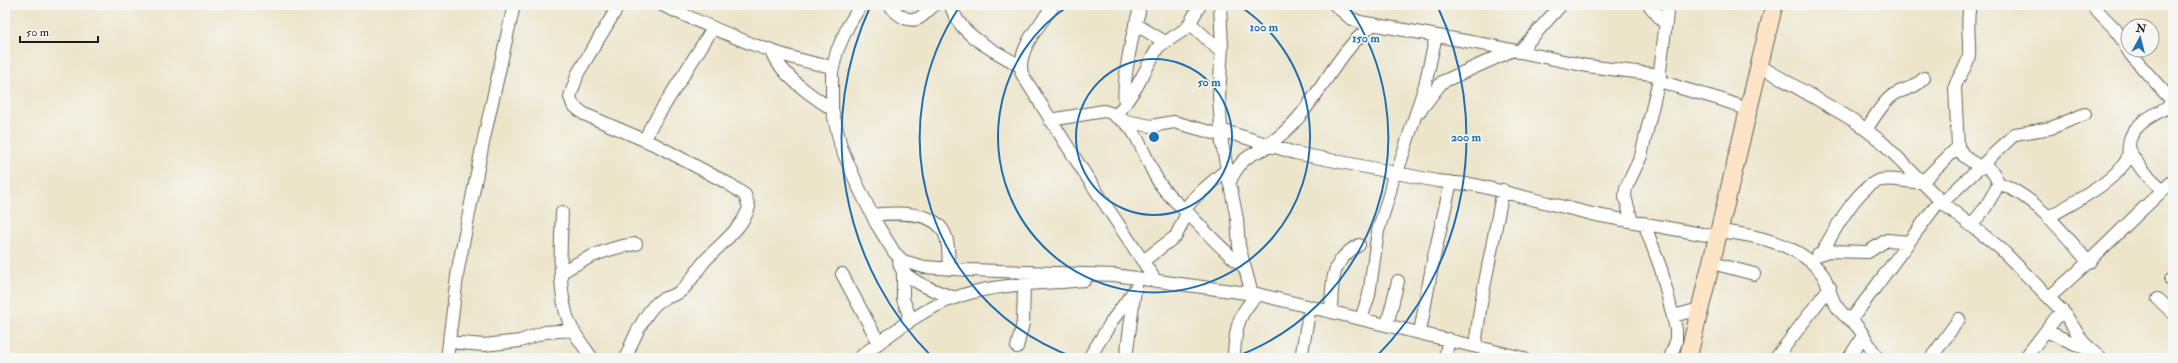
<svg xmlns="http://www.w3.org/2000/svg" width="2178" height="363" font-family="'IM FELL Double Pica',serif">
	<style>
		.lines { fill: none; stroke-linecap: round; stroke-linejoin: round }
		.street-casing { stroke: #656259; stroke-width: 14 }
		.secondary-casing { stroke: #656259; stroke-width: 19 }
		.street { stroke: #fff; stroke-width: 12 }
		.secondary { stroke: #fee4c6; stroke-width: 17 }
		.ring { fill: none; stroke: #1f6fb2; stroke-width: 2 }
		.centre { fill: #1f6fb2; stroke: #f6f6f2; stroke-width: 2 }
		.ring-label { font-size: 12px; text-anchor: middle; font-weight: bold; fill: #1f6fb2; stroke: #f6f6f2; stroke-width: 3.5; stroke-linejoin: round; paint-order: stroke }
	</style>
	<rect width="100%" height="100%" fill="#f6f6f2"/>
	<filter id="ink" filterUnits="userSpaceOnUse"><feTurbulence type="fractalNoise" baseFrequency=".025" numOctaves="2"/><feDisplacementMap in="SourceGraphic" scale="8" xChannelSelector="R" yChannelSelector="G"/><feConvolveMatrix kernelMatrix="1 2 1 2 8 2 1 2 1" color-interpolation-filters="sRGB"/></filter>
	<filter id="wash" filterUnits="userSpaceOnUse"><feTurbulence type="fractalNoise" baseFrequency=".012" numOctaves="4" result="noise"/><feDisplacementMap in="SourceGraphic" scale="16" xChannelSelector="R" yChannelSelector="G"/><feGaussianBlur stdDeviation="0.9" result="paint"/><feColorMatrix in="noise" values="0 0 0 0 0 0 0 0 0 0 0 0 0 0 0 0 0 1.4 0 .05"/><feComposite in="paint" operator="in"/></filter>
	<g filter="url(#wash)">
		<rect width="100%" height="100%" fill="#ece5ca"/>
	</g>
	<g filter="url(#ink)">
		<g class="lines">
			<g class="street-casing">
				<path id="street" d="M619,5L578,73L570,97L573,105L584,114L658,146L729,184L745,195L749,207C742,230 718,245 703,263C696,272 690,283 682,290C675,297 665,296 658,302C645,312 631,343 626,358
					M662,5C718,30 773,57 833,67
					M861,5L848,26L837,51L832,72V109L841,147L857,184L876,223L894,252L903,261L924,267L969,270L1114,275L1261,295L1523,358
					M890,5C895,13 906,22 917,19C923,17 929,9 934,5
					M951,5C958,36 996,51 1020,66
					M1054,5C1041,23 1016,50 1022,74L1085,174L1156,281
					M1220,5L1222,47L1219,96L1222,144L1237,219L1239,246L1252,294
					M1335,5L1350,18L1360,22L1493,46L1587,66L1660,75
					M1649,5L1666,25
					M1970,5C1966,23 1970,38 1969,55C1968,67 1958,75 1955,87L1958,147L1964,156L1981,168
					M2092,5L2116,30L2131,55L2173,102
					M1190,23L1221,52
					M1135,24L1165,42
					M769,49C783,76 807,93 832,109
					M1519,52L1561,5
					M1760,66L1853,120L1882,142L1945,205L2000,248L2065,314L2083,342L2101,358
					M1659,80C1688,93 1722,96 1749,111
					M1125,104C1122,83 1132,34 1139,12
					M1419,112L1442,82L1513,50
					M1116,117L1137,86L1158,47L1187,28L1200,5
					M1050,120L1104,111C1141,119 1143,164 1163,188C1171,198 1180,206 1189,214C1207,233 1223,251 1244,267
					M1121,120L1151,126L1174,122L1221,135
					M1221,130L1295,153L1437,181L1476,185L1596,215L1718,237
					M1866,130C1874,118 1882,103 1893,95C1904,88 1913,90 1924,78
					M645,141L650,128L713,28
					M1267,145C1315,116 1329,57 1374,24
					M2129,151L2143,171L2163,190
					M1397,173L1425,85L1436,36
					M1229,183C1240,160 1247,155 1271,146
					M1999,183C2037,198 2063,232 2089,263
					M1943,202L2015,134L2051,128L2085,114
					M1184,210L1197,195L1226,170
					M562,212C561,244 557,292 569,322C574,334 584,347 592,358
					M872,215C892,213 929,210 942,229C950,240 948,257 949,269
					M2049,217C2075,201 2105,188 2124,164C2130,157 2128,152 2129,144C2131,123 2158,113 2173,104
					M1632,221L1625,197L1626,188L1641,156L1659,79L1668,5
					M1644,223L1661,269L1676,329V342L1670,358
					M1971,226L1985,208L1999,184L1994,174L1985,164
					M1719,231C1755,235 1801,244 1823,275C1830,286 1830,299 1838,308C1842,315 1850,319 1856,325C1864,334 1870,347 1877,358
					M1822,253C1832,234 1859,183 1882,180C1894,178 1909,183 1922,182L1958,147
					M1818,255L1828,251L1868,252L1887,240L1909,242
					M900,258C893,277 940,293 955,298
					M1143,261L1176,236L1187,213
					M1712,263L1754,274
					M562,272C585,258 609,247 636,244
					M903,272V299L908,312V323
					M842,274L879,343
					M2171,280L2173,279
					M2049,297C2093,261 2130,219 2173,181
					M2158,299L2173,313
					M1331,312C1332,283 1330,260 1359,245
					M1673,316L1700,309
					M1361,319L1369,295L1378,231L1390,192L1394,172
					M1851,320L1940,200
					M1387,325L1398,281
					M2046,331L2089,350
					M1420,332L1433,261L1451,182
					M449,342L484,345L520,341L545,332L573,330
					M1475,346L1481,303L1503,190
					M1017,347L1023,323L1024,286
					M1234,353C1236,326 1238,314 1258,294
					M447,358L458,269L484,138L514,5
					M859,358C890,334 925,306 963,295C1001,283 1045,284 1085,280
					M1089,358L1114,318L1136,288
					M1126,358L1135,289
					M1301,358L1310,307
					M1445,358L1449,339
					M1776,358L1830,287
					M1849,358L1863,336
					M1931,358L1959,319
					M2025,358L2062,310"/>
			</g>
			<g class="secondary-casing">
				<path id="secondary" d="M1688,358L1774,5"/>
			</g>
			<use href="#street" class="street"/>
			<use href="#secondary" class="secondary"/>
		</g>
	</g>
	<g class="ring">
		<circle cx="1154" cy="137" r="78"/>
		<path d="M1238 5A156 156 0 1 1 1070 5"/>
		<path d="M1076 358A234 234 0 0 1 960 6M1348 6A234 234 0 0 1 1232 358"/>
		<path d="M933 358A312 312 0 0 1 871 5M1437 5A312 312 0 0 1 1375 358"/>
	</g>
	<circle cx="1154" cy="137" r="6" class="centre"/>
	<g class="ring-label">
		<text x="1264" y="31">100 m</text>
		<text x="1366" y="42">150 m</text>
		<text x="1209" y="86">50 m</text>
		<text x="1466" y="141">200 m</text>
	</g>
	<rect width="2178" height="363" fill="none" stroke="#f6f6f2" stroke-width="20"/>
	<g transform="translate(2140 38) rotate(7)"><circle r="19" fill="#f6f6f2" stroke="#9f9f9c"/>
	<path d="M0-3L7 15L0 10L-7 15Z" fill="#1f6fb2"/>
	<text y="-6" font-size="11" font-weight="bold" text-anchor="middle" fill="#1c1c1c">N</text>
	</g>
	<path d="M20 36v6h78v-6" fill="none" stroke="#1c1c1c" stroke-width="2"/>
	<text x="26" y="36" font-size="12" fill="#1c1c1c" stroke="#f6f6f2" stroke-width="3" paint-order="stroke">50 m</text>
</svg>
